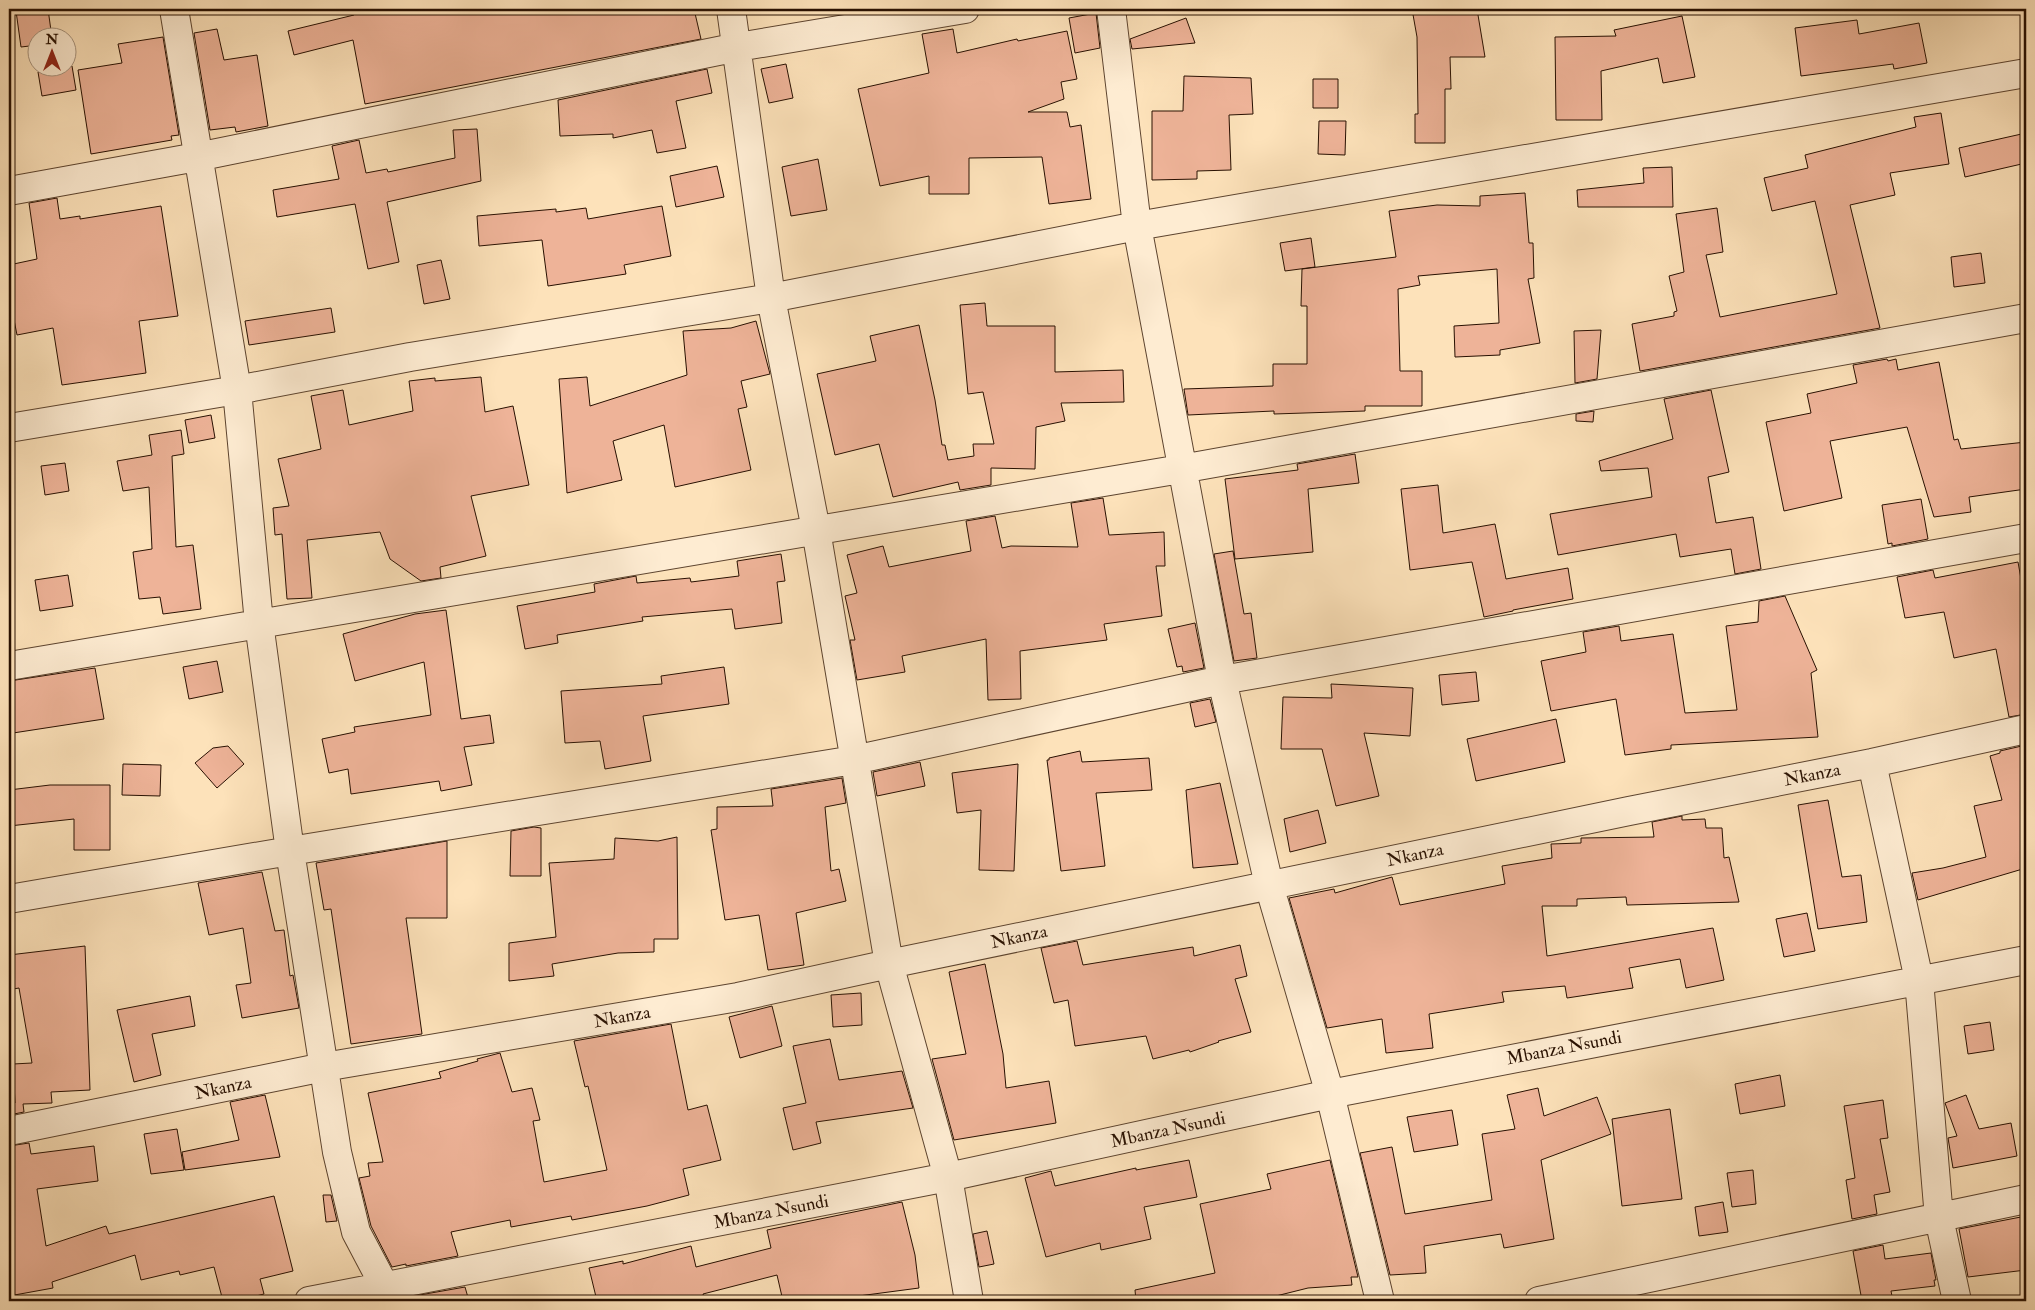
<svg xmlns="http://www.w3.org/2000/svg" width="2035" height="1310" font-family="'IM FELL Double Pica',serif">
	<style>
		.building { fill: #eeb398; stroke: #281001 }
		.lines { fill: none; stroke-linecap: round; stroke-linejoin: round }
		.street-casing { stroke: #5d442f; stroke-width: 30 }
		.street { stroke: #feecd2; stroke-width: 28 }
		.labels { text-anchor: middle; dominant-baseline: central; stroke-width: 4; stroke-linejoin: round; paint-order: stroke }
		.street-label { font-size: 18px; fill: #281001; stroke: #feecd2 }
	</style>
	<rect width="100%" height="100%" fill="#fde2ba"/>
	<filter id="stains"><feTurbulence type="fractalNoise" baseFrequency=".004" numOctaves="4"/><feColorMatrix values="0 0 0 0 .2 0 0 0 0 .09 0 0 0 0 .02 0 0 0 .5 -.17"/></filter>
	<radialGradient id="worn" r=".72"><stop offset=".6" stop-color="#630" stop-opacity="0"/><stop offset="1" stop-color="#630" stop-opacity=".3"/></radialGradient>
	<path class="building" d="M30,9H48L52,38H38V45L21,47L16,11Z
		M353,9H694L701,39L365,104L353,40L294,55L288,31L354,15Z
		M1412,9H1477L1485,57H1450L1451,89H1445V143H1415V114H1418L1417,37Z
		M1096,13L1100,48L1075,53L1069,18Z
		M1682,16L1695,77L1663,83L1658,58L1601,71L1602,120H1556L1555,37L1616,36L1614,30Z
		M1186,18L1195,43L1132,49L1130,39Z
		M1857,20L1859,34L1919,23L1927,63L1894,69L1893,64L1801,76L1795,28Z
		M217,29L224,60L257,55L268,126L236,132L235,127L210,130L194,33Z
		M953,29L957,53L1017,39L1018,41L1067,31L1077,79L1061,82L1064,99L1028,112H1067L1070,127L1081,125L1091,199L1049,204L1042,157L969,158V194H929V176L880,186L858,89L929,73L922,34Z
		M163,37L179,135L171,136L172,140L91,154L78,70L122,63L118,44Z
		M786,64L793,98L769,103L761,69Z
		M72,66L76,90L42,96L38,72Z
		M707,69L712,93L676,101L686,148L657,153L652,130L613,138V134L560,136L558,100Z
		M1184,76L1251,78L1253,114L1229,115L1231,170L1197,171V179L1152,180V111H1183Z
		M1313,79H1338V108H1313Z
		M1941,113L1949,164L1890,173L1895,195L1850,205L1880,328L1640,371L1632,324L1674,316V312L1677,311L1669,276L1684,272L1676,214L1717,208L1723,252L1706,255L1720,317L1837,294L1815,201L1772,211L1764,178L1808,168L1805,155L1916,127L1914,117Z
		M1319,121H1346L1345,155L1318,154Z
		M477,129L481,181L387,202L399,262L368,269L355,204L277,217L273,190L339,179L332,146L359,140L366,173L387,169L388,172L455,158L453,130Z
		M2026,133V163L1965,177L1959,148Z
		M818,159L827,210L791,216L782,167Z
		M717,166L724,197L676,207L670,176Z
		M1672,167L1673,207H1578L1577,190L1644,183L1643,168Z
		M1525,193L1529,243H1533L1534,278L1528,279L1540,343L1500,350V355L1455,357L1454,326L1499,323L1497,269L1418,276L1420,285L1398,289L1400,371H1422V406H1365V411L1274,414V411L1188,415L1184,389L1273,386V364H1307V306H1301L1302,269L1396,257L1389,211L1437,205L1480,206V196Z
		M57,198L60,219L80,216V219L161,206L178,316L139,321L146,373L62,385L53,328L17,335L9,294V265L37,259L29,203Z
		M662,206L671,256L624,265L626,274L548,286L542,240L479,246L477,216L556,209V212L586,208L588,219Z
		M1311,238L1315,267L1285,271L1280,243Z
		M1981,253L1985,283L1954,287L1951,257Z
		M441,260L450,299L424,304L417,265Z
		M985,303L987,326H1055V372L1123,370L1124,402L1061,403L1065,421L1036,427L1035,469L991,468V485L960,490L958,482L893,497L879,444L835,455L817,374L876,361L870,336L919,325L935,400L942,445H945L948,460L974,456L973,444H994L983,392L968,394L960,305Z
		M331,308L335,332L249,345L245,321Z
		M756,321L770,374L741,381L747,407L738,409L751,470L675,487L664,425L613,441L622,480L567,493L559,379L587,377L590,406L687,375L683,331L731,328Z
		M1601,330L1597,379L1575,383L1574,331Z
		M1887,359L1888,361L1896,359L1898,370L1939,362L1954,440L1958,439L1961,449L2026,442V489L1969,497L1971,512L1934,517L1907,427L1830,441L1842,498L1784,511L1766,422L1811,413L1807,394L1857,383L1853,365Z
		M481,377L485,412L513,406L529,485L471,496L486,556L440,567L441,578L421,581L390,559L380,532L307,540L312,598L287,599L282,534L275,535L273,508L289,506L278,459L321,449L311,396L343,390L349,425L413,411L409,381L435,378V381Z
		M1711,390L1729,472L1708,477L1716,523L1753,517L1761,569L1735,574L1731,549L1680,557L1676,534L1558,555L1550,514L1652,497L1648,468L1601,471L1599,461L1673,439L1664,399Z
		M1594,411L1593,422L1576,421V414Z
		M211,415L215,438L189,443L185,420Z
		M181,430L184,454L172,456L176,547L193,545L201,609L163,614L160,597L139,599L133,552L152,549L149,487L123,491L117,461L152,455L149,435Z
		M1355,454L1359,483L1308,489L1313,552L1235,559L1225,479L1298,470L1297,464Z
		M65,463L69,491L45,495L41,466Z
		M1438,485L1443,533L1495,524L1506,579L1568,568L1573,599L1513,610V611L1484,617L1472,562L1410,570L1401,489Z
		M1103,498L1109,535L1164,532L1165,566H1156L1162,616L1104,624L1107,640L1020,651L1021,699L988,700L986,639L902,656L905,672L857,680L850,640H855L845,596L857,593L847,555L883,546L889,567L971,551L966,521L995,516L1002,548L1011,546L1078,547L1071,503Z
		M1921,499L1928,539L1892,546V543L1888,544L1882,505Z
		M1233,551L1244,614L1251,613L1257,658L1234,661L1214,554Z
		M781,554L785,581L777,582L782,623L735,629L732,609L642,617L643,621L557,635L558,643L525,649L517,606L595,592L594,584L636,576L637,583L690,578L691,582L739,576L737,561Z
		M2018,562L2026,607V714L2009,717L1996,649L1954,658L1944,612L1905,618L1897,577L1933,570L1935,578Z
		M68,575L73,606L40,611L35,580Z
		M1785,596L1817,670L1811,673L1818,737L1671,745V749L1625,755L1616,699L1551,711L1541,661L1586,652L1583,632L1619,626L1621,641L1673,634L1685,713L1737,710L1726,626L1758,622L1759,601Z
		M446,610L461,719L490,715L494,743L464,747L472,785L441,791L439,781L351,794L348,769L329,773L322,739L355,732L354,727L431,715L424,662L355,681L343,634L415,614Z
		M1195,623L1204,668L1183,672L1182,666L1177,667L1168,629Z
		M217,661L223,692L189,699L183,667Z
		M724,667L729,704L643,716L651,761L605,769L600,741L565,743L561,691L662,684L661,676Z
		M95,668L104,719L13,733L9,711V681Z
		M1476,672L1479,701L1442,705L1439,675Z
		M1331,684L1413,688L1410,736L1364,733L1379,796L1336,806L1322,749H1281L1283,697L1332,698Z
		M1210,699L1216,722L1195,727L1190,703Z
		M1556,719L1565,762L1476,781L1467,739Z
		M2026,745V868L1918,900L1912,873L1943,868L1986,857L1974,806L2002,800L1990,756L2000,753V751Z
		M228,746L244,764L217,788L195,763L213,748Z
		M1080,751L1082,762L1149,758L1152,790L1096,793L1105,866L1061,871L1047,760H1049V758Z
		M920,762L925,786L877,796L873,772Z
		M123,764L161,765L160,796L122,795Z
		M1018,764L1014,871L979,870L981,810L957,813L952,773Z
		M842,778L846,803L825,807L831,871L839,869L846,901L796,913L804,965L768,970L759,915L725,920L711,830L717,829V807L773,806L771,789Z
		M1220,783L1238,864L1193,868L1186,790Z
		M50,785H110V850H74V819L9,826V790Z
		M1828,800L1842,877L1861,875L1867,922L1818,929L1798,805Z
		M1318,810L1326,843L1290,852L1284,819Z
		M1682,816V820L1705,819L1706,828H1722L1724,858L1729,857L1739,902L1627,905L1626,897L1577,899V906H1542L1547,956L1713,928L1724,980L1686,988L1680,959L1629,968L1633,988L1567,998L1565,986L1502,992L1504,1002L1429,1014L1433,1048L1386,1053L1382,1019L1327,1028L1289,898L1334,889L1335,893L1392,877L1400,905L1505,884L1502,866L1552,858L1551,844L1581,843V838L1654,837L1652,822Z
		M534,827L541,828V876H510L511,831Z
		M677,837L678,939H654V952L618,953L552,964L554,976L509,981V943L556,937L549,863L614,859L615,838L658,841Z
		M447,841V918H406L422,1034L351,1044L331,909L324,910L316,863Z
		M262,872L275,931L284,930L290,976L293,975L299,1008L242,1018L236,985L251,983L243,928L209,935L198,883Z
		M1807,913L1815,951L1784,957L1776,919Z
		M1077,941L1083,965L1193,947L1194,956L1240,945L1247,976L1235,979L1251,1032L1218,1041L1219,1042L1190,1052L1189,1050L1153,1059L1146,1036L1075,1046L1068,1000L1054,1003L1041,948Z
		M85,946L90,1090L51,1092L52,1103L23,1104L24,1112L9,1115V1103H15L13,1064L32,1063L19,988L13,989L9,955Z
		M985,964L1003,1054L1006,1088L1049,1081L1056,1123L954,1140L932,1059L966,1054L949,972Z
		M861,993L862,1025L833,1027L831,995Z
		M190,996L195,1026L152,1034L161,1075L134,1082L117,1010Z
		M772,1006L782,1046L740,1058L729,1017Z
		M1990,1022L1994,1050L1968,1054L1964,1026Z
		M671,1024L688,1110L707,1105L721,1160L683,1169L689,1195L647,1206L572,1220L571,1216L511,1227L510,1220L451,1232L458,1256L406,1266V1264L392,1267L371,1226L359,1178L370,1176L368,1163L383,1162L368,1093L441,1078L439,1072L478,1061L477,1059L500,1053L512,1092L532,1088L540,1120L533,1121L544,1182L607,1170L588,1086L585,1087L574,1041Z
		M830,1039L839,1080L902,1071L913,1108L816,1122L821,1143L793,1150L783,1108L806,1103L793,1046Z
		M1780,1075L1785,1106L1740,1114L1735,1084Z
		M1538,1088L1544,1116L1597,1097L1611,1134L1541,1160L1554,1239L1504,1248L1501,1234L1424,1246L1426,1273L1390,1275L1360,1153L1392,1147L1405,1214L1492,1200L1482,1134L1515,1129L1507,1095Z
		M265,1095L280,1157L185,1170L182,1152L239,1140L230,1102Z
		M1966,1095L1979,1129L2011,1123L2017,1156L1953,1168L1948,1138L1957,1136L1945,1103Z
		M1883,1100L1888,1138L1880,1139L1890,1192L1874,1195L1877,1214L1852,1219L1846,1180L1855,1178L1844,1106Z
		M1670,1109L1682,1199L1622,1206L1612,1119Z
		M1452,1110L1458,1145L1414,1152L1407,1117Z
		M177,1129L184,1170L151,1174L144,1134Z
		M29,1143L31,1154L94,1146L98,1181L37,1189L46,1246L106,1226L109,1234L274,1196L293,1271L260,1279L264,1294L236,1301H223L214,1267L180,1275L179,1271L141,1280L135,1255L52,1282L53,1288L9,1296V1146Z
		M1189,1160L1197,1197L1144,1207L1151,1239L1101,1250L1100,1243L1046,1257L1025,1178L1051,1171L1055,1186L1136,1168V1170Z
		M1330,1160L1358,1277H1351L1352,1285L1308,1288L1256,1301H1136L1135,1290L1215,1273L1200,1204L1271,1189L1267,1174Z
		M1753,1170L1756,1204L1732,1207L1727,1173Z
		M323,1195H331L337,1221L326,1222Z
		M902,1202L915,1255L919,1288L851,1297L852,1301H783L777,1275L703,1294L705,1301H597L589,1268L623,1261V1264L691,1246L696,1267L771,1248L767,1230Z
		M1723,1202L1728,1232L1699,1236L1695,1207Z
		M2026,1216V1270L1968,1277L1959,1229Z
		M987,1231L994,1264L979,1267L973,1234Z
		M1883,1245L1885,1259L1931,1253L1936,1280H1934L1935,1286L1891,1291L1893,1301H1862L1853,1251Z
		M465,1287L469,1301H416L414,1296Z"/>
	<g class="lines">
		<g class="street-casing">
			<path id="street" d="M174,9L237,390L259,623L290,851L337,1152L356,1232L385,1287L389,1301
				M731,9L771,298L816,530L889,964L948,1177L969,1301
				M1111,9L1137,226L1222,680L1269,885L1330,1094L1380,1301
				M9,191L197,157L738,47L965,9
				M9,428L237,390L410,357L771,298L1137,226L2026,73
				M9,666L1181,469L2026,318
				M1872,763L1919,980L1939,1218L1957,1301
				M9,899L290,851L854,760L1222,680L2026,538
				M9,1131L324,1067L738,997L889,964L1629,811L1872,763L2026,729
				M309,1301L948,1177L1330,1094L2026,960
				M1539,1301L2026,1199"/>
		</g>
		<use href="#street" class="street"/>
	</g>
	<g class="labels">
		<g class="street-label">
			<text transform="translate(1812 775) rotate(-11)">Nkanza</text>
			<text transform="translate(1415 855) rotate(-12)">Nkanza</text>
			<text transform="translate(1019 937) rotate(-12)">Nkanza</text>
			<text transform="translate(622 1017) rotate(-10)">Nkanza</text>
			<text transform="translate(1564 1048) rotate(-11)">Mbanza Nsundi</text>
			<text transform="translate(223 1088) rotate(-12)">Nkanza</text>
			<text transform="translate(1168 1130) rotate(-12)">Mbanza Nsundi</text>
			<text transform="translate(771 1212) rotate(-11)">Mbanza Nsundi</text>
		</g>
	</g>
	<rect width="2035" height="1310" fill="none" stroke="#fde2ba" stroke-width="30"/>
	<rect x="10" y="10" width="2015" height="1290" fill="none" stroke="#281001" stroke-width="2.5"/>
	<rect x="15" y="15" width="2005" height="1280" fill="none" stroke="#281001"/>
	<g transform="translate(52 52)"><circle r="24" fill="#feecd2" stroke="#a8947e"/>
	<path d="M0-4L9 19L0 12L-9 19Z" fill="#8f2418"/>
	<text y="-8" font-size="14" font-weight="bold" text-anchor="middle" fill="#281001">N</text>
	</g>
	<rect width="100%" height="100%" filter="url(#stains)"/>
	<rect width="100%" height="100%" fill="url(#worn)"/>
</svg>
